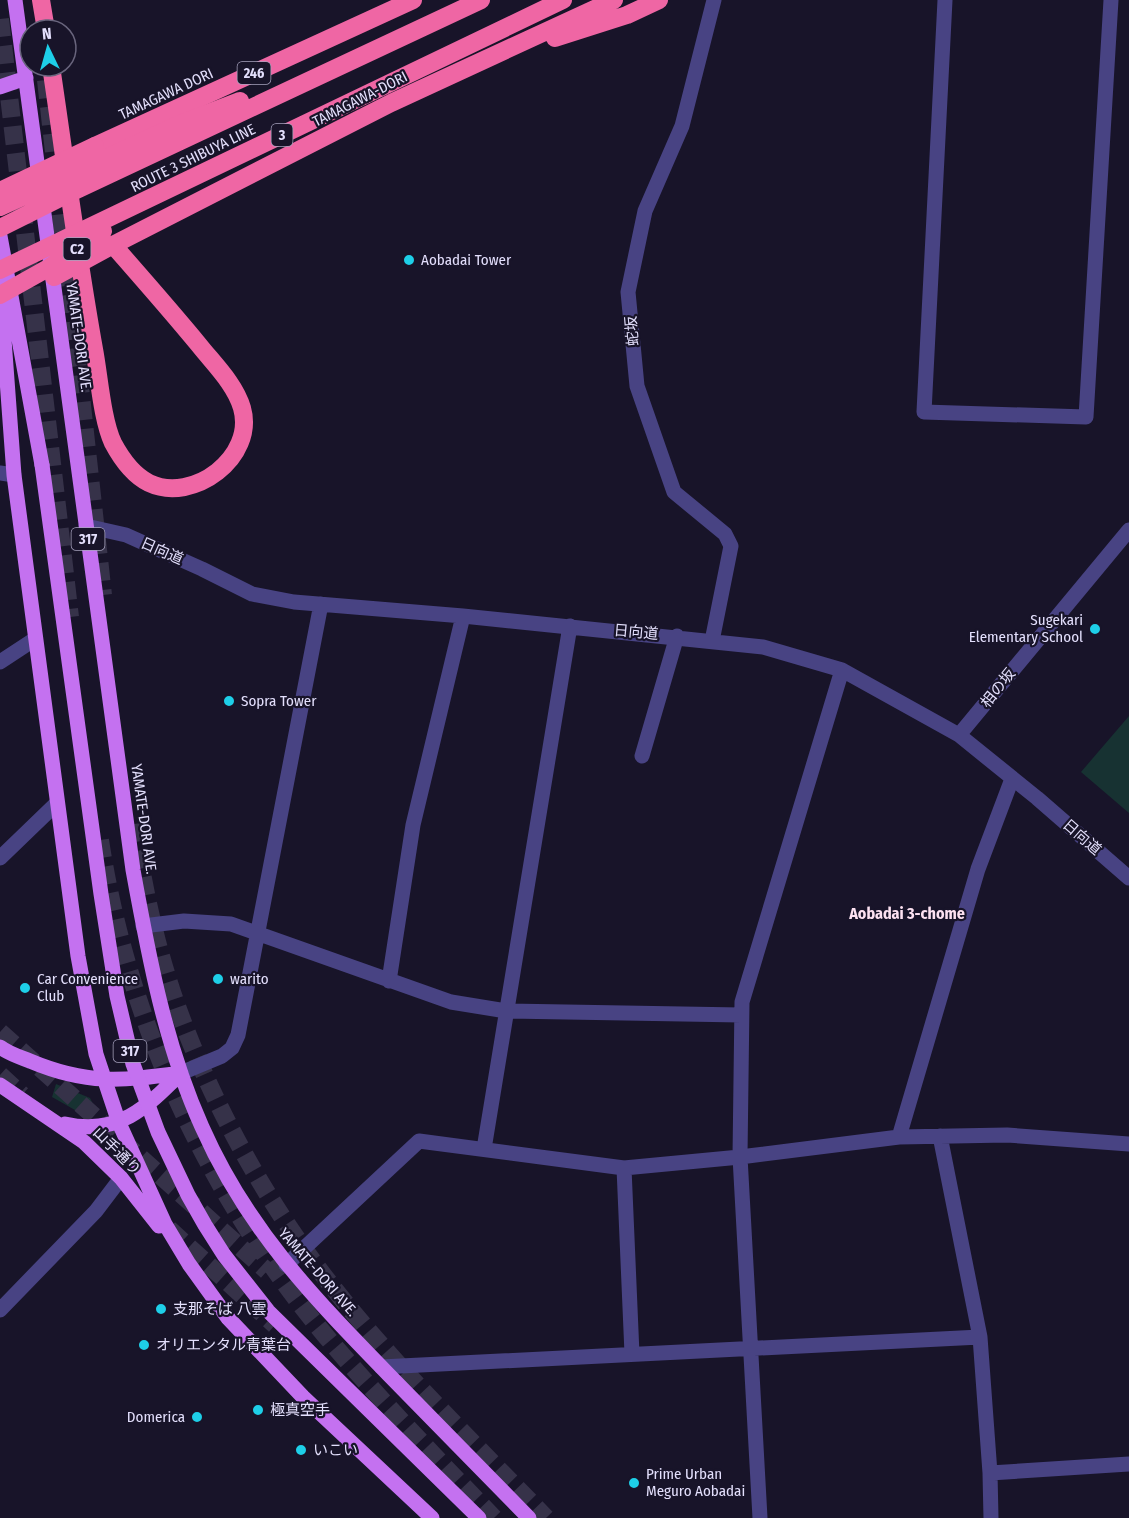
<svg xmlns="http://www.w3.org/2000/svg" width="1129" height="1518" font-family="'Fira Sans Condensed','Noto Sans JP',sans-serif">
	<style>
		.green { fill: #173232 }
		.lines { fill: none; stroke-linecap: round; stroke-linejoin: round }
		.highway-tunnel { stroke: #363249; stroke-width: 18; stroke-dasharray: 18 9; stroke-linecap: butt }
		.minor { stroke: #484383; stroke-width: 15 }
		.major { stroke: #c471f0; stroke-width: 15 }
		.highway { stroke: #ef66a4; stroke-width: 18 }
		.major-bridge { stroke: #c471f0; stroke-width: 15 }
		.highway-bridge { stroke: #ef66a4; stroke-width: 18 }
		.poi-dot { fill: #1ecfe8; stroke: #181429; stroke-width: 2 }
		.labels { text-anchor: middle; dominant-baseline: central; stroke-width: 4.5; stroke-linejoin: round; paint-order: stroke }
		.shield { fill: #181429; stroke: #a6a2bd; stroke-width: 1.5 }
		.shield-label { font-size: 14px; font-weight: bold; fill: #e3dffc }
		.street-label { font-size: 15px; fill: #e3dffc; stroke: #181429 }
		.poi-label { font-size: 15px; fill: #e3dffc; stroke: #181429; text-anchor: start }
		.neighbourhood-label { font-size: 16px; font-weight: bold; fill: #fce1f1; stroke: #181429 }
	</style>
	<rect width="100%" height="100%" fill="#181429"/>
	<path class="green" d="M1129,716V813L1081,772Z
		M56,1084L90,1098L93,1104C92,1111 90,1113 82,1114L52,1097Z"/>
	<g class="lines">
		<path class="highway-tunnel" d="M0,19L70,617
			M46,80L103,595
			M134,824C142,881 154,938 172,992C207,1095 264,1200 331,1285C396,1368 473,1442 546,1518
			M100,840C128,1025 210,1199 330,1341C382,1402 438,1460 494,1518
			M0,1032L267,1271
			M0,1075L22,1095
			M169,1229L275,1325"/>
		<path class="minor" d="M945,0L924,412L1086,417L1111,0
			M0,473L14,475
			M86,526L126,535L202,569L252,594L294,602L463,616L763,647L842,670L959,735L1037,798L1129,878
			M712,641L731,546L725,534L674,492L637,386L628,292L645,211L682,126L714,0
			M0,662L35,639
			M959,735L1129,530
			M642,756L677,636
			M0,858L57,803
			M143,926L184,921L231,924L451,1002L506,1011L741,1015
			M389,981L413,825L463,616
			M181,1073L222,1056L232,1048L238,1035L321,604
			M940,1136L980,1337L990,1473L991,1518
			M899,1137L978,869L1012,779
			M484,1149L570,626
			M624,1168L632,1354
			M286,1265L419,1141L624,1168L740,1157L899,1137L1007,1135L1129,1144
			M0,1310L96,1211L121,1178
			M381,1367L980,1337
			M990,1473L1129,1464
			M760,1518L740,1157L742,1002L842,670"/>
		<path class="major" d="M15,0L133,870C149,958 165,1045 202,1127C247,1229 313,1297 389,1375C436,1423 482,1470 529,1518
			M0,87L26,78
			M0,236L42,465
			M0,285L14,475L78,956L96,1054L119,1123L165,1224L189,1264L228,1318L303,1397L432,1518
			M0,1047C9,1054 20,1057 30,1061C87,1085 121,1081 181,1073
			M0,1085L84,1142L121,1178L159,1226
			M65,1124C118,1136 146,1108 181,1073"/>
		<path class="highway" d="M41,0L46,30
			M555,38L627,15L659,0
			M51,66C65,160 77,255 94,349C99,375 102,420 113,443C121,458 133,475 149,483C193,504 256,457 242,408C235,384 214,364 199,345C171,311 142,278 113,245L391,103L614,0
			M95,146L413,0"/>
		<path class="major-bridge" d="M42,465L101,894L117,996L133,1064L158,1132L188,1195L205,1225L224,1255L268,1311L479,1518"/>
		<path class="highway-bridge" d="M0,191L95,146
			M0,207L180,124L240,101
			M0,228L74,191L481,0
			M0,270L563,0
			M54,277L113,245
			M0,295L50,267L103,231"/>
	</g>
	<g class="poi-dot">
		<circle cx="409" cy="260" r="6"/>
		<circle cx="1095" cy="629" r="6"/>
		<circle cx="229" cy="701" r="6"/>
		<circle cx="218" cy="979" r="6"/>
		<circle cx="25" cy="988" r="6"/>
		<circle cx="161" cy="1309" r="6"/>
		<circle cx="144" cy="1345" r="6"/>
		<circle cx="258" cy="1410" r="6"/>
		<circle cx="197" cy="1417" r="6"/>
		<circle cx="301" cy="1450" r="6"/>
		<circle cx="634" cy="1483" r="6"/>
	</g>
	<g class="labels">
		<g class="shield">
			<rect x="237.5" y="62" width="33" height="22" rx="4.5"/>
			<rect x="271.5" y="124" width="21" height="22" rx="4.5"/>
			<rect x="63.5" y="238" width="27" height="22" rx="4.5"/>
			<rect x="71.5" y="528" width="33" height="22" rx="4.5"/>
			<rect x="113.5" y="1040" width="33" height="22" rx="4.5"/>
		</g>
		<g class="shield-label">
			<text x="254" y="73">246</text>
			<text x="282" y="135">3</text>
			<text x="77" y="249">C2</text>
			<text x="88" y="539">317</text>
			<text x="130" y="1051">317</text>
		</g>
		<g class="street-label">
			<text transform="translate(166 94) rotate(-25)">TAMAGAWA DORI</text>
			<text transform="translate(360 99) rotate(-27)">TAMAGAWA-DORI</text>
			<text transform="translate(193 158) rotate(-26)">ROUTE 3 SHIBUYA LINE</text>
			<text transform="translate(632 331) rotate(-95)">蛇坂</text>
			<text transform="translate(79 337) rotate(82)">YAMATE-DORI AVE.</text>
			<text transform="translate(162 551) rotate(24)">日向道</text>
			<text transform="translate(636 632) rotate(5)">日向道</text>
			<text transform="translate(998 688) rotate(-51)">相の坂</text>
			<text transform="translate(144 819) rotate(82)">YAMATE-DORI AVE.</text>
			<text transform="translate(1082 837) rotate(41)">日向道</text>
			<text transform="translate(117 1151) rotate(45)">山手通り</text>
			<text transform="translate(318 1272) rotate(49)">YAMATE-DORI AVE.</text>
		</g>
		<g class="poi-label">
			<text x="421" y="260">Aobadai Tower</text>
			<text x="1083" y="620" text-anchor="end">Sugekari<tspan x="1083" dy="17">Elementary School</tspan></text>
			<text x="241" y="701">Sopra Tower</text>
			<text x="37" y="979">Car Convenience<tspan x="37" dy="17">Club</tspan></text>
			<text x="230" y="979">warito</text>
			<text x="173" y="1309">支那そば 八雲</text>
			<text x="156" y="1345">オリエンタル青葉台</text>
			<text x="270" y="1410">極真空手</text>
			<text x="185" y="1417" text-anchor="end">Domerica</text>
			<text x="313" y="1450">いこい</text>
			<text x="646" y="1474">Prime Urban<tspan x="646" dy="17">Meguro Aobadai</tspan></text>
		</g>
		<g class="neighbourhood-label">
			<text x="907" y="913">Aobadai 3-chome</text>
		</g>
	</g>
	<g transform="translate(48 48) rotate(355)"><circle r="28" fill="#181429" stroke="#69657d" stroke-width="1.5"/>
	<path d="M0-4.5L10 22L0 15L-10 22Z" fill="#1ecfe8"/>
	<text y="-9" font-size="16" font-weight="bold" text-anchor="middle" fill="#e3dffc">N</text>
	</g>
</svg>
